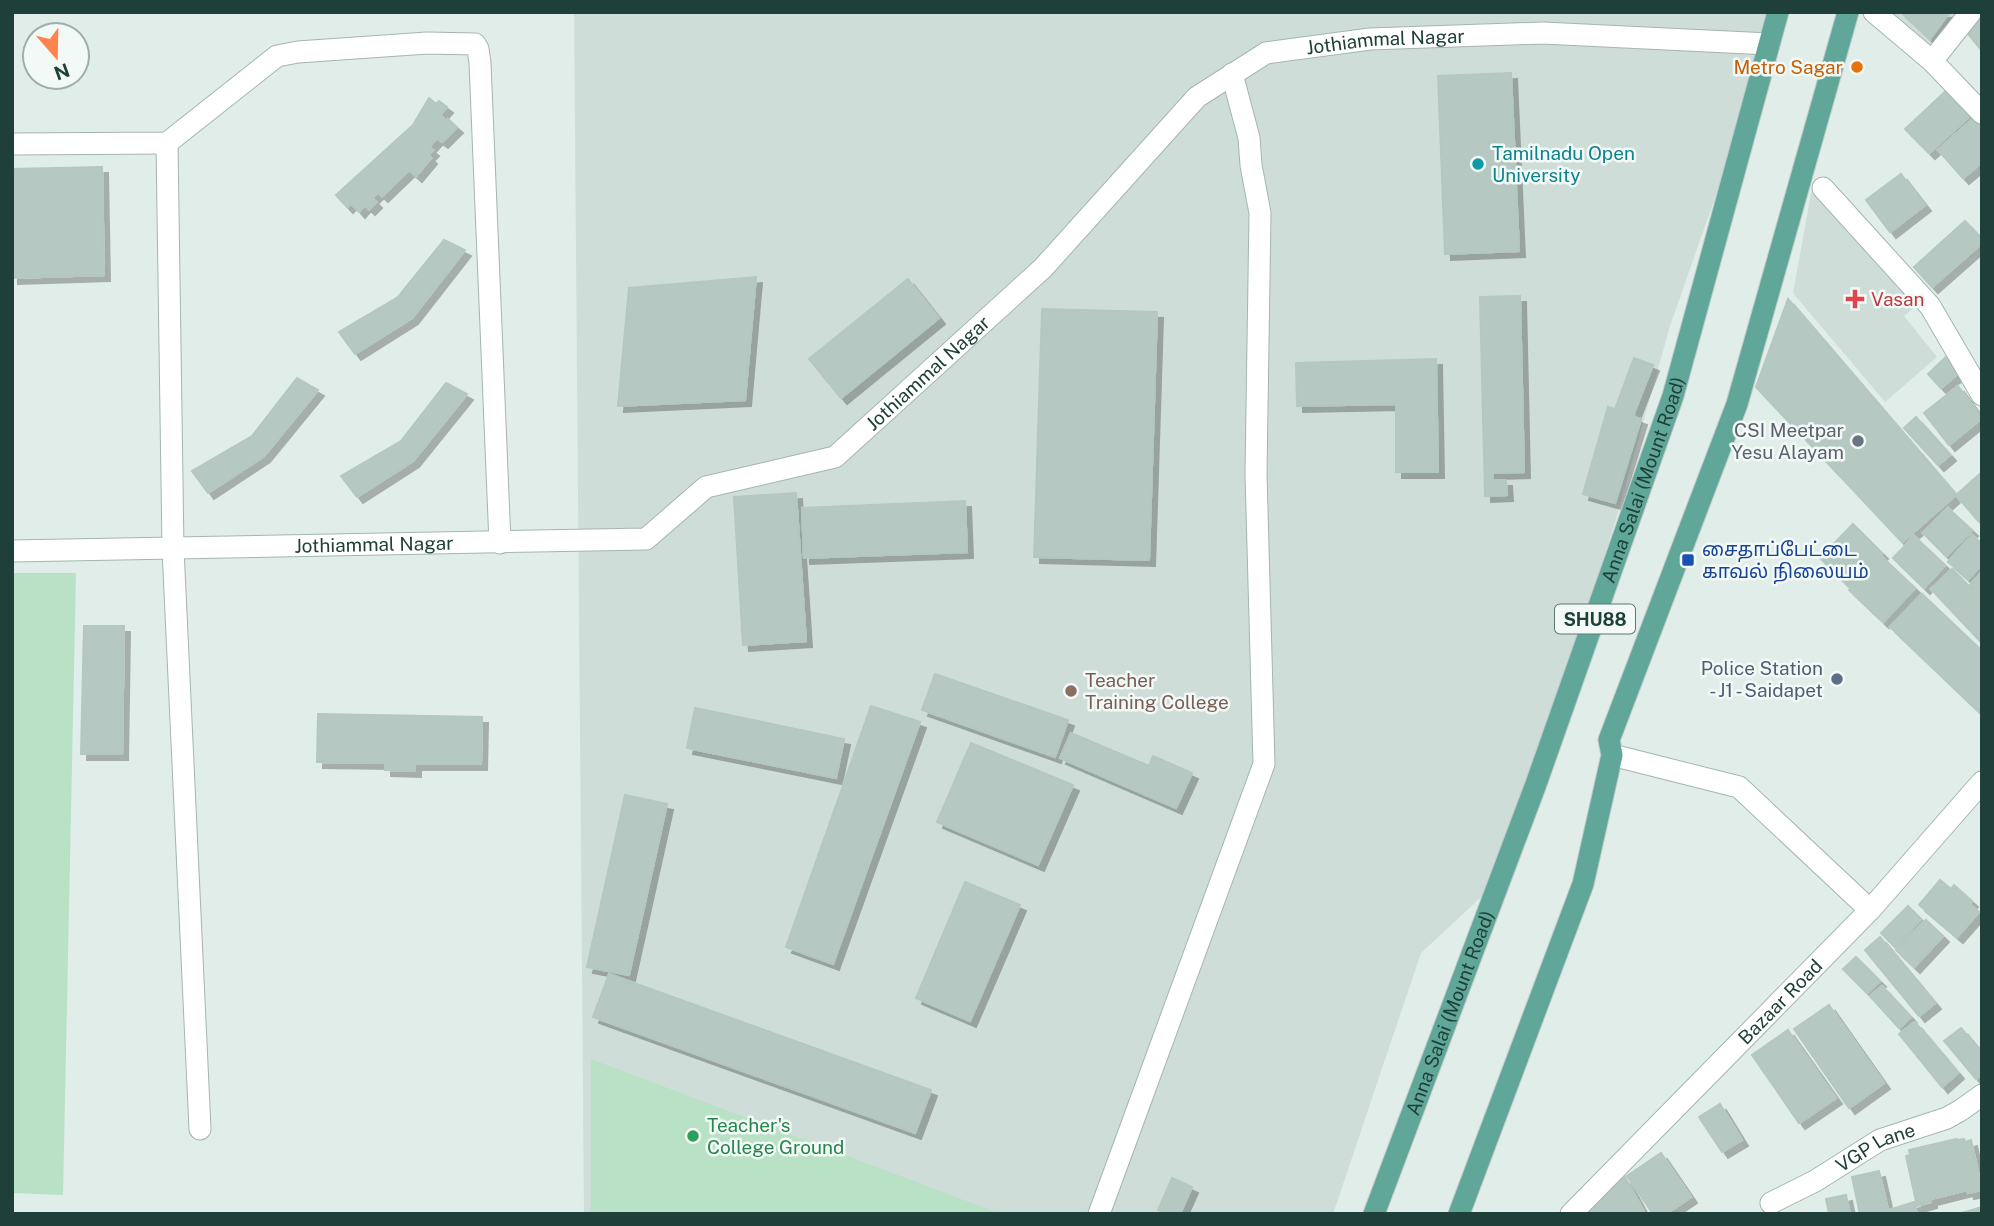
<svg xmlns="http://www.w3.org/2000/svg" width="1994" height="1226" font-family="'Public Sans','Noto Sans Tamil',sans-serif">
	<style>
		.built { fill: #cfddd8 }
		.green { fill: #b8e1c5 }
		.building { fill: #b6c8c2; stroke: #b3c8c0; stroke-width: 2; filter: url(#shadow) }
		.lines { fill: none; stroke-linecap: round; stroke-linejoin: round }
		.minor-casing { stroke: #a3b6b0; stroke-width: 23 }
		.tertiary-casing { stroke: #a3b6b0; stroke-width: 23 }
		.primary-casing { stroke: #c0cac8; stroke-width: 23 }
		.minor { stroke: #fff; stroke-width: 21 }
		.tertiary { stroke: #fff; stroke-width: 21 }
		.primary { stroke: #61a799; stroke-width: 21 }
		.food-dot { fill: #e8710a; stroke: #f2f9f6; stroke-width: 2.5 }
		.culture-dot { fill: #0f9aa8; stroke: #f2f9f6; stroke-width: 2.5 }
		.health-dot { fill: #e0444e; stroke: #f2f9f6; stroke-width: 2.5 }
		.worship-dot { fill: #6b7280; stroke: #f2f9f6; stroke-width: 2.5 }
		.transit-dot { fill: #1a4fb4; stroke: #f2f9f6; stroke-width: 2.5 }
		.service-dot { fill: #5c6f8a; stroke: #f2f9f6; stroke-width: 2.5 }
		.education-dot { fill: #8d6e63; stroke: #f2f9f6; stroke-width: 2.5 }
		.leisure-dot { fill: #2e9e5b; stroke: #f2f9f6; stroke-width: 2.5 }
		.labels { text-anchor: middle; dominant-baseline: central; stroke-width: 5; stroke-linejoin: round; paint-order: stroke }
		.shield { fill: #f2f9f6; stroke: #5e7872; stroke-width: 2 }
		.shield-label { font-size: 18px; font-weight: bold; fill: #1f4039 }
		.street-label { font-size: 19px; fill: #1f4039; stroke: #f2f9f6 }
		.food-label { font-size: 19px; fill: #c56008; stroke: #f2f9f6; text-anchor: end }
		.culture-label { font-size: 19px; fill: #0d838f; stroke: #f2f9f6; text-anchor: start }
		.health-label { font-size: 19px; fill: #be3a42; stroke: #f2f9f6; text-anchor: start }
		.worship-label { font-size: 19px; fill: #5b616d; stroke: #f2f9f6; text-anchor: end }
		.transit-label { font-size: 19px; fill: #164399; stroke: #f2f9f6; text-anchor: start }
		.service-label { font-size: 19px; fill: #4e5e75; stroke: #f2f9f6; text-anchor: end }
		.education-label { font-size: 19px; fill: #785e54; stroke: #f2f9f6; text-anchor: start }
		.leisure-label { font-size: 19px; fill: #27864d; stroke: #f2f9f6; text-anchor: start }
	</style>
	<defs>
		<filter id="shadow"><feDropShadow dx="6" dy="6" stdDeviation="0" flood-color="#0004"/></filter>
	</defs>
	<rect width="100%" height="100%" fill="#e1ede8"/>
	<path class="built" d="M574,12H1768L1769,44L1670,326L1619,509L1506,874L1421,953L1333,1214H584Z
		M1891,12H1958L1931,49L1890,16Z
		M1812,188L1917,305L1904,316L1937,357L1885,402L1793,293Z"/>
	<path class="green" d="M12,573H76L63,1195L12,1193Z
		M591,1059L1001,1214H591Z"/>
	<path class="building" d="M1901,12H1950L1930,39Z
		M1982,15V51L1964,29Z
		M1511,73L1519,251L1445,254L1438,76Z
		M1948,89L1972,114L1929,153L1905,129Z
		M429,98L436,104L439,101L447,107L440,115L446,121L448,119L457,127L442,142L437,138L429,147L433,150L428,155L431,158L416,176L409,170L382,196L378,192L372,198L376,202L369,209L365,205L359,212L351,203L347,207L336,195L413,125Z
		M1973,119L1982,130V162L1963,178L1938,150Z
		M102,167L104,275L12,278V169Z
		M1901,174L1925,205L1890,232L1866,200Z
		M1965,221L1982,239V243L1932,287L1914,267Z
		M444,240L465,250L412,318L355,354L339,332L398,297Z
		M756,277L745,400L618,406L629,288Z
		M908,279L939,318L841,398L809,359Z
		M1520,296L1524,472L1493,473V480H1506L1507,495L1485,496L1480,297Z
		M1788,299L1956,495L1902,542L1756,387Z
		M1042,309L1157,312L1149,560L1034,557Z
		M1949,354L1963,369L1941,388L1928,374Z
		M1634,358L1653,365L1633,416L1641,419L1615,503L1583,494L1608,407L1615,409Z
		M1436,359L1438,472H1396V404L1297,406L1296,363Z
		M297,378L318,390L264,456L208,493L192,471L252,436Z
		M446,383L467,394L413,461L357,497L341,476L401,441Z
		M1958,386L1982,418L1949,445L1924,413Z
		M1916,417L1950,455L1938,465L1904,428Z
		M1982,472V518L1978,521L1956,495Z
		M796,493L806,641L743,645L734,497Z
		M965,501L967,552L804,558L802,508Z
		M1948,508L1972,530L1946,556L1923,533Z
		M1853,524L1882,553L1848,586L1820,558Z
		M1972,535L1982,544V564L1968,579L1948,562Z
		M1914,536L1945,565L1924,588L1893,558Z
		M1881,556L1915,588L1883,622L1849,590Z
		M1952,569L1982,600L1980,641L1931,589Z
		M1982,572V596L1970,585Z
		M1922,594L1982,651L1981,714L1890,627Z
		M84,626H124L122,754H81Z
		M935,674L1068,720L1055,757L922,710Z
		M871,706L920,722L833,964L786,947Z
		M695,708L844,739L836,778L687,748Z
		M318,714L482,717L481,764H415V771L385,770V763L317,762Z
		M1071,733L1149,766L1153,756L1192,773L1176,808L1060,758Z
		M971,743L1073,785L1038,865L937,822Z
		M625,795L667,804L629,975L587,967Z
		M1940,880L1951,889L1954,885L1972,901L1969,904L1979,912L1957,937L1919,905Z
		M965,882L1020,905L970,1021L916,998Z
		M1908,906L1921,919L1895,947L1881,933Z
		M1926,920L1943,936L1914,967L1896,950Z
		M1880,937L1935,1003L1919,1016L1865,950Z
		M1856,957L1880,981L1867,993L1843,969Z
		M609,974L931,1090L915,1133L593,1017Z
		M1882,986L1911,1017L1899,1028L1870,996Z
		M1829,1005L1884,1083L1849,1108L1794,1029Z
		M1915,1022L1958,1073L1942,1087L1899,1034Z
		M1961,1028L1982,1053V1075L1976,1079L1944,1041Z
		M1788,1030L1836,1098L1799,1123L1752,1055Z
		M1720,1104L1742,1140L1722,1152L1699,1117Z
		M1956,1139V1140L1964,1139L1965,1142L1971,1140L1982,1190L1968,1193L1967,1190L1931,1199V1202L1917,1206L1906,1156L1910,1155L1909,1150Z
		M1661,1153L1691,1197L1666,1214H1653L1627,1176Z
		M1879,1171L1889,1214H1860L1852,1177Z
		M1625,1177L1645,1214H1584V1212Z
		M1172,1178L1192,1187L1180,1214H1166L1158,1210Z
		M1846,1195L1850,1214H1829L1826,1199Z
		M1914,1202L1917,1214H1890L1889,1210Z
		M1982,1207V1214H1958Z"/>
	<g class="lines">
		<g class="minor-casing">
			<g id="minor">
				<path d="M1874,12L1932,61L1982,113"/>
				<path d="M1932,61L1971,12"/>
				<path d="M167,143L173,549L200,1129"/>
				<path d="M12,144L167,143L277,56L298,52L427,43L475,44L478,49L480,63L500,543"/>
				<path d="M1823,188L1930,306L1982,395"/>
				<path id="s1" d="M12,551L646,539L706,487L835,457L1043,268L1197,97L1266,53L1370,39L1543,33L1769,44"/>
				<path d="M1612,755L1739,787L1870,910"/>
				<path id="s2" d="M1771,1203L1815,1181L1880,1140L1947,1118L1961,1110L1982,1095"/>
				<path d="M1099,1214L1264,764L1256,474L1260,213L1251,165L1249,138L1232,74"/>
			</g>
		</g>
		<g class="tertiary-casing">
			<g id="tertiary">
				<path id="s3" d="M1571,1214L1870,910L1982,782"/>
			</g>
		</g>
		<g class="primary-casing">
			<g id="primary">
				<path id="s4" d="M1374,1214L1536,784L1673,396L1778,12"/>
				<path d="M1459,1214L1583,884L1612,755L1609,740L1737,404L1848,12"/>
			</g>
		</g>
		<use href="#minor" class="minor"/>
		<use href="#tertiary" class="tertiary"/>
		<use href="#primary" class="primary"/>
	</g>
	<circle class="food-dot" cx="1857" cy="67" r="7"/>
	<circle class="culture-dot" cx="1478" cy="164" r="7"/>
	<path class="health-dot" d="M1851.5 288.5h7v7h7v7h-7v7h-7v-7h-7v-7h7z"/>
	<circle class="worship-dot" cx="1858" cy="441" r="7"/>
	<rect class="transit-dot" x="1681" y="553" width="14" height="14" rx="3.5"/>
	<circle class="service-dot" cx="1837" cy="679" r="7"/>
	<circle class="education-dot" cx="1071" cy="691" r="7"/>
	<circle class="leisure-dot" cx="693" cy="1136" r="7"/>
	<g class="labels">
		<rect class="shield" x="1555" y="604.5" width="80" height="29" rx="5"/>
		<g class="shield-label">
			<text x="1595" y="619">SHU88</text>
		</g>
		<g class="street-label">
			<text stroke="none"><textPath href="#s1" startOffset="1559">Jothiammal Nagar</textPath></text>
			<text stroke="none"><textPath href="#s1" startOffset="971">Jothiammal Nagar</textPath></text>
			<text stroke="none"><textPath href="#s4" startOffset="782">Anna Salai (Mount Road)</textPath></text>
			<text stroke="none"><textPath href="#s1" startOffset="362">Jothiammal Nagar</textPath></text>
			<text stroke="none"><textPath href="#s3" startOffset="298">Bazaar Road</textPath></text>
			<text stroke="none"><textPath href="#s4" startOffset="215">Anna Salai (Mount Road)</textPath></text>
			<text stroke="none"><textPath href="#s2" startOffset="119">VGP Lane</textPath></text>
		</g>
		<g class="food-label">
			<text x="1843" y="67">Metro Sagar</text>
		</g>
		<g class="culture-label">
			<text x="1492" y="153">Tamilnadu Open<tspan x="1492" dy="22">University</tspan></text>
		</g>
		<g class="health-label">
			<text x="1871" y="299">Vasan</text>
		</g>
		<g class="worship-label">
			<text x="1844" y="430">CSI Meetpar<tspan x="1844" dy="22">Yesu Alayam</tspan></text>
		</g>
		<g class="transit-label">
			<text x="1702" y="549">சைதாப்பேட்டை<tspan x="1702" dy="22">காவல் நிலையம்</tspan></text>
		</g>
		<g class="service-label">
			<text x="1823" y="668">Police Station<tspan x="1823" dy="22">- J1 - Saidapet</tspan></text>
		</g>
		<g class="education-label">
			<text x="1085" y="680">Teacher<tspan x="1085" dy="22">Training College</tspan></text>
		</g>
		<g class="leisure-label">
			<text x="707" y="1125">Teacher's<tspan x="707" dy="22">College Ground</tspan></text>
		</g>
	</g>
	<rect width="1994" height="1226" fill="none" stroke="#1f4039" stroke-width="28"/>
	<g transform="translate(56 56) rotate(160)"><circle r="33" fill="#f2f9f6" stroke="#9eafaa" stroke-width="2"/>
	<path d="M0-5L12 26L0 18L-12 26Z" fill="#ff834d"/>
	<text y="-10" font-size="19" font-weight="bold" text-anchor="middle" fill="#1f4039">N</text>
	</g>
</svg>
